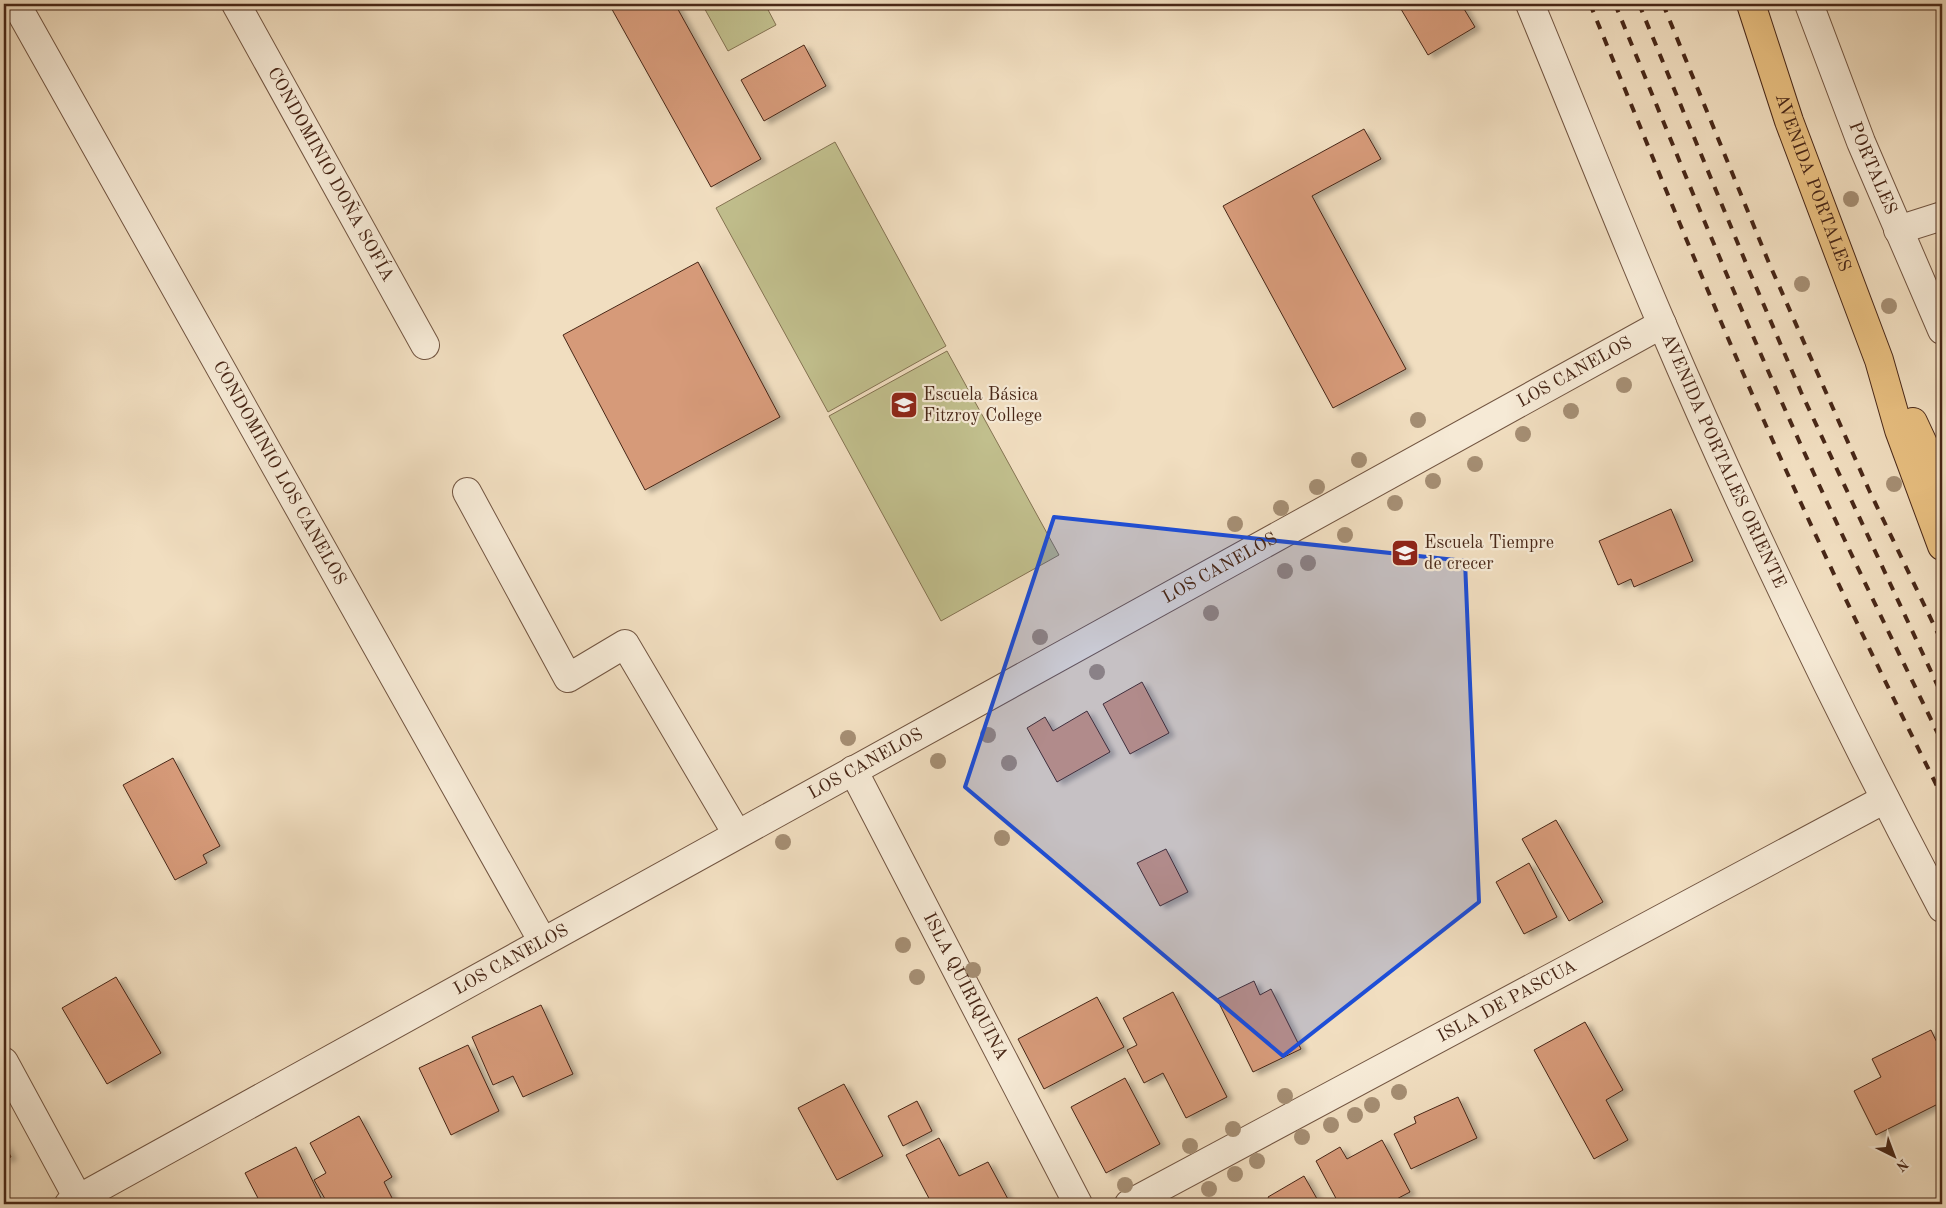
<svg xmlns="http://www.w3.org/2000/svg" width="1946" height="1208" font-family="'Old Standard TT',serif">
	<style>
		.green { fill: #c1bf8d; stroke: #847352 }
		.building { fill: #d69a79; stroke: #482717; filter: url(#shadow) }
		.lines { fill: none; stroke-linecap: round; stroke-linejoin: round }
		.minor-casing { stroke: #725541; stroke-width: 30 }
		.major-casing { stroke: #482717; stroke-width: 30 }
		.minor { stroke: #f6ead6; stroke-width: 28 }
		.major { stroke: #e8bf80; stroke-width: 28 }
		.rail { stroke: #482717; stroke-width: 4; stroke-dasharray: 9 9; stroke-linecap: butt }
		.tree { fill: #a58e73 }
		.marked { fill: #1d4ed8; fill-opacity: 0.2; stroke: #1d4ed8; stroke-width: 4; stroke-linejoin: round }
		.labels { text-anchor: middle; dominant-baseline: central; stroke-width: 4.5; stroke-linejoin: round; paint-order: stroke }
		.street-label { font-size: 18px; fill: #482717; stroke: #f6ead6 }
		.poi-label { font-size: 18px; fill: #482717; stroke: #f6ead6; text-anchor: start }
	</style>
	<defs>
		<filter id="shadow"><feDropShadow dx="5.5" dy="3" stdDeviation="2.5" flood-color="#0004"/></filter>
	</defs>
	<rect width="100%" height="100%" fill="#f1dec0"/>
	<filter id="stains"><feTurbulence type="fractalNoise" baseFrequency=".004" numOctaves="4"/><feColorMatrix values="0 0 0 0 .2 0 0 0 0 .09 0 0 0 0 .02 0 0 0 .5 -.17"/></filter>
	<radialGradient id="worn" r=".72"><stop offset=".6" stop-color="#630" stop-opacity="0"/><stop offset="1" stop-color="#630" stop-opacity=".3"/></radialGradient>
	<path class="green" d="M702,4H765L776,25L728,51Z
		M835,142L946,346L828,412L716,208Z
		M947,351L1059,555L941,621L829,416Z"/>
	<path class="building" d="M609,4H675L761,159L711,187Z
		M1398,4H1461L1475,27L1428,55Z
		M804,45L826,86L764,121L741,80Z
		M1364,129L1381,159L1312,196L1406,369L1333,408L1223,206Z
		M698,262L780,417L645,490L563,335Z
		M1671,509L1693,561L1634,587L1631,579L1618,585L1599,541Z
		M1142,682L1169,733L1130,754L1103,704Z
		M1087,711L1110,752L1057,782L1027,728L1045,717L1053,731Z
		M173,758L220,846L203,855L207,863L175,880L123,785Z
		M1556,820L1603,902L1569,921L1522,839Z
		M1166,849L1188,892L1160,906L1137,863Z
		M1529,863L1557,917L1524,934L1496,882Z
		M116,977L161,1053L107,1084L62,1008Z
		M1254,981L1260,995L1271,989L1301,1049L1253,1072L1217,999Z
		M1173,992L1227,1097L1186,1118L1163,1073L1144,1083L1127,1050L1137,1045L1123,1018Z
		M1097,997L1124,1047L1044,1089L1018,1039Z
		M541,1005L573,1074L523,1097L513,1076L493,1085L472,1037Z
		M1585,1022L1623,1090L1606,1100L1628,1140L1594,1159L1534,1050Z
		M1931,1030L1942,1053V1102L1876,1135L1854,1091L1881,1077L1872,1059Z
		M468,1045L499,1111L451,1135L419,1068Z
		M1125,1078L1160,1144L1106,1173L1071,1107Z
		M844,1084L883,1156L837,1180L798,1108Z
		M1458,1097L1477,1138L1411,1169L1394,1134L1416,1123L1414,1117Z
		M917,1101L932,1131L903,1146L888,1116Z
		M359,1116L392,1177L384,1182L393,1200L386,1204H328L314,1180L326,1173L310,1143Z
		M939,1138L959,1176L988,1162L1009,1201L1002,1204H932L906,1155Z
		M1382,1140L1410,1192L1387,1204H1339L1316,1161L1340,1147L1347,1159Z
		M4,1143L11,1157L4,1160Z
		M296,1147L324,1204H261L245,1173Z
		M1304,1176L1320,1204H1272L1268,1197Z"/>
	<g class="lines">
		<g class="minor-casing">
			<g id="minor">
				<path id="s1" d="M16,4L543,942"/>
				<path id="s2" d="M236,4L425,345"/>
				<path id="s3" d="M1530,4C1574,110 1616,217 1661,322C1746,521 1841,717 1942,908"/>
				<path id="s4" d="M1809,4L1861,142L1942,330"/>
				<path d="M1898,230L1942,216"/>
				<path d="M467,492L568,678L625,644L737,834"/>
				<path id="s5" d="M853,770L1078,1204"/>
				<path d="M4,1062L81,1204"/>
				<path id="s6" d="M69,1204L1662,324"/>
				<path id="s7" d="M1129,1204L1885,799"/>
			</g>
		</g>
		<g class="major-casing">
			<g id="major">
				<path id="s8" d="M1751,4L1789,121L1879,360L1899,430L1942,546"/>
				<path d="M1913,422L1942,484"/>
			</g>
		</g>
		<use href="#minor" class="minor"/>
		<use href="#major" class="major"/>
		<path class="rail" d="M1590,4C1629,98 1666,192 1706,286C1778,459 1858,629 1942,796
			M1615,4C1667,130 1718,257 1773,382C1826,504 1884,623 1942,742
			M1639,4L1748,268L1801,392L1942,695
			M1663,4L1769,263L1869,490L1942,642"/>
	</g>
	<g class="tree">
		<circle cx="1851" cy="199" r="8"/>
		<circle cx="1802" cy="284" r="8"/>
		<circle cx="1889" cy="306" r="8"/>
		<circle cx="1624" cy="385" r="8"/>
		<circle cx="1571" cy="411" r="8"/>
		<circle cx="1418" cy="420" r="8"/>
		<circle cx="1523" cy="434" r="8"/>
		<circle cx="1359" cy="460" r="8"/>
		<circle cx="1475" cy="464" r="8"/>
		<circle cx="1433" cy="481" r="8"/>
		<circle cx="1894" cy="484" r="8"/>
		<circle cx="1317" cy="487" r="8"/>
		<circle cx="1395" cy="503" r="8"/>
		<circle cx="1281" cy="508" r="8"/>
		<circle cx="1235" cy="524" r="8"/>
		<circle cx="1345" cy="535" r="8"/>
		<circle cx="1308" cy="563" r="8"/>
		<circle cx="1285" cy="571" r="8"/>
		<circle cx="1211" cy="613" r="8"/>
		<circle cx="1040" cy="637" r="8"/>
		<circle cx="1097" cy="672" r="8"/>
		<circle cx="988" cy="735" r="8"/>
		<circle cx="848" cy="738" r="8"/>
		<circle cx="938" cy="761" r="8"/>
		<circle cx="1009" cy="763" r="8"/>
		<circle cx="1002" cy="838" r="8"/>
		<circle cx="783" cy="842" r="8"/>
		<circle cx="903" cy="945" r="8"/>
		<circle cx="973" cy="970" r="8"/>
		<circle cx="917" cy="977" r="8"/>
		<circle cx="1399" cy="1092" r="8"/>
		<circle cx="1285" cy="1096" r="8"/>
		<circle cx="1372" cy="1105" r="8"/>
		<circle cx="1355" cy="1115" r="8"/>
		<circle cx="1331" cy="1125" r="8"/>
		<circle cx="1233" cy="1129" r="8"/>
		<circle cx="1302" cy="1137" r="8"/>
		<circle cx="1190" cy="1146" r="8"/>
		<circle cx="1257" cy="1161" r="8"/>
		<circle cx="1235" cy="1174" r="8"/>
		<circle cx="1125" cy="1185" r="8"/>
		<circle cx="1209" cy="1189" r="8"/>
	</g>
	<path class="marked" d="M1054,517L1465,561L1479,902L1283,1056L965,787Z"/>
	<defs>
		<g id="school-square" transform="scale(1.4375)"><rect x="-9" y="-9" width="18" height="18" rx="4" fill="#8f2418" stroke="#f6ead6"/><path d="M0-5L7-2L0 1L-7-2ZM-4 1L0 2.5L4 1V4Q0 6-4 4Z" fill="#fff"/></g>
	</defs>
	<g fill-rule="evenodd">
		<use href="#school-square" x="904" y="405"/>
		<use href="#school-square" x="1405" y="553"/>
	</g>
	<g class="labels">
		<g class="street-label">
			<text stroke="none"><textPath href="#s4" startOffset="176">PORTALES</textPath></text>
			<text stroke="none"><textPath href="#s2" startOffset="195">CONDOMINIO DOÑA SOFÍA</textPath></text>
			<text stroke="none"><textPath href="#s8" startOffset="189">AVENIDA PORTALES</textPath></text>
			<text stroke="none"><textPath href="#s6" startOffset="1720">LOS CANELOS</textPath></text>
			<text stroke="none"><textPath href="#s3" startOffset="496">AVENIDA PORTALES ORIENTE</textPath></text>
			<text stroke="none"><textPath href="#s1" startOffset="538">CONDOMINIO LOS CANELOS</textPath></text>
			<text stroke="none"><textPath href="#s6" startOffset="1315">LOS CANELOS</textPath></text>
			<text stroke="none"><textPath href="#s6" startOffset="910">LOS CANELOS</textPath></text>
			<text stroke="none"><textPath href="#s6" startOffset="505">LOS CANELOS</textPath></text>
			<text stroke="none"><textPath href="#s5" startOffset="244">ISLA QUIRIQUINA</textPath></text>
			<text stroke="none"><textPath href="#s7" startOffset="429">ISLA DE PASCUA</textPath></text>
		</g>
		<g class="poi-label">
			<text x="923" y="395">Escuela Básica<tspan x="923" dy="21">Fitzroy College</tspan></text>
			<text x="1424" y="543">Escuela Tiempre<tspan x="1424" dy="21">de crecer</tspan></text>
		</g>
	</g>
	<rect width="1946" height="1208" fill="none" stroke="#f1dec0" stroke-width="20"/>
	<rect x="5" y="5" width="1936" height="1198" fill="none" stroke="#482717" stroke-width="2.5"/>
	<rect x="10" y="10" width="1926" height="1188" fill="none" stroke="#482717"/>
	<g transform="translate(1894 1156) rotate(138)" stroke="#f6ead6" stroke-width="4" paint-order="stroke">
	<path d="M0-4L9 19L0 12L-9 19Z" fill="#482717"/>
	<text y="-8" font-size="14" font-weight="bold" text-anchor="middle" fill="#482717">N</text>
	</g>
	<rect width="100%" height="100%" filter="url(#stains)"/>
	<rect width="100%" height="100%" fill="url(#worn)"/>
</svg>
